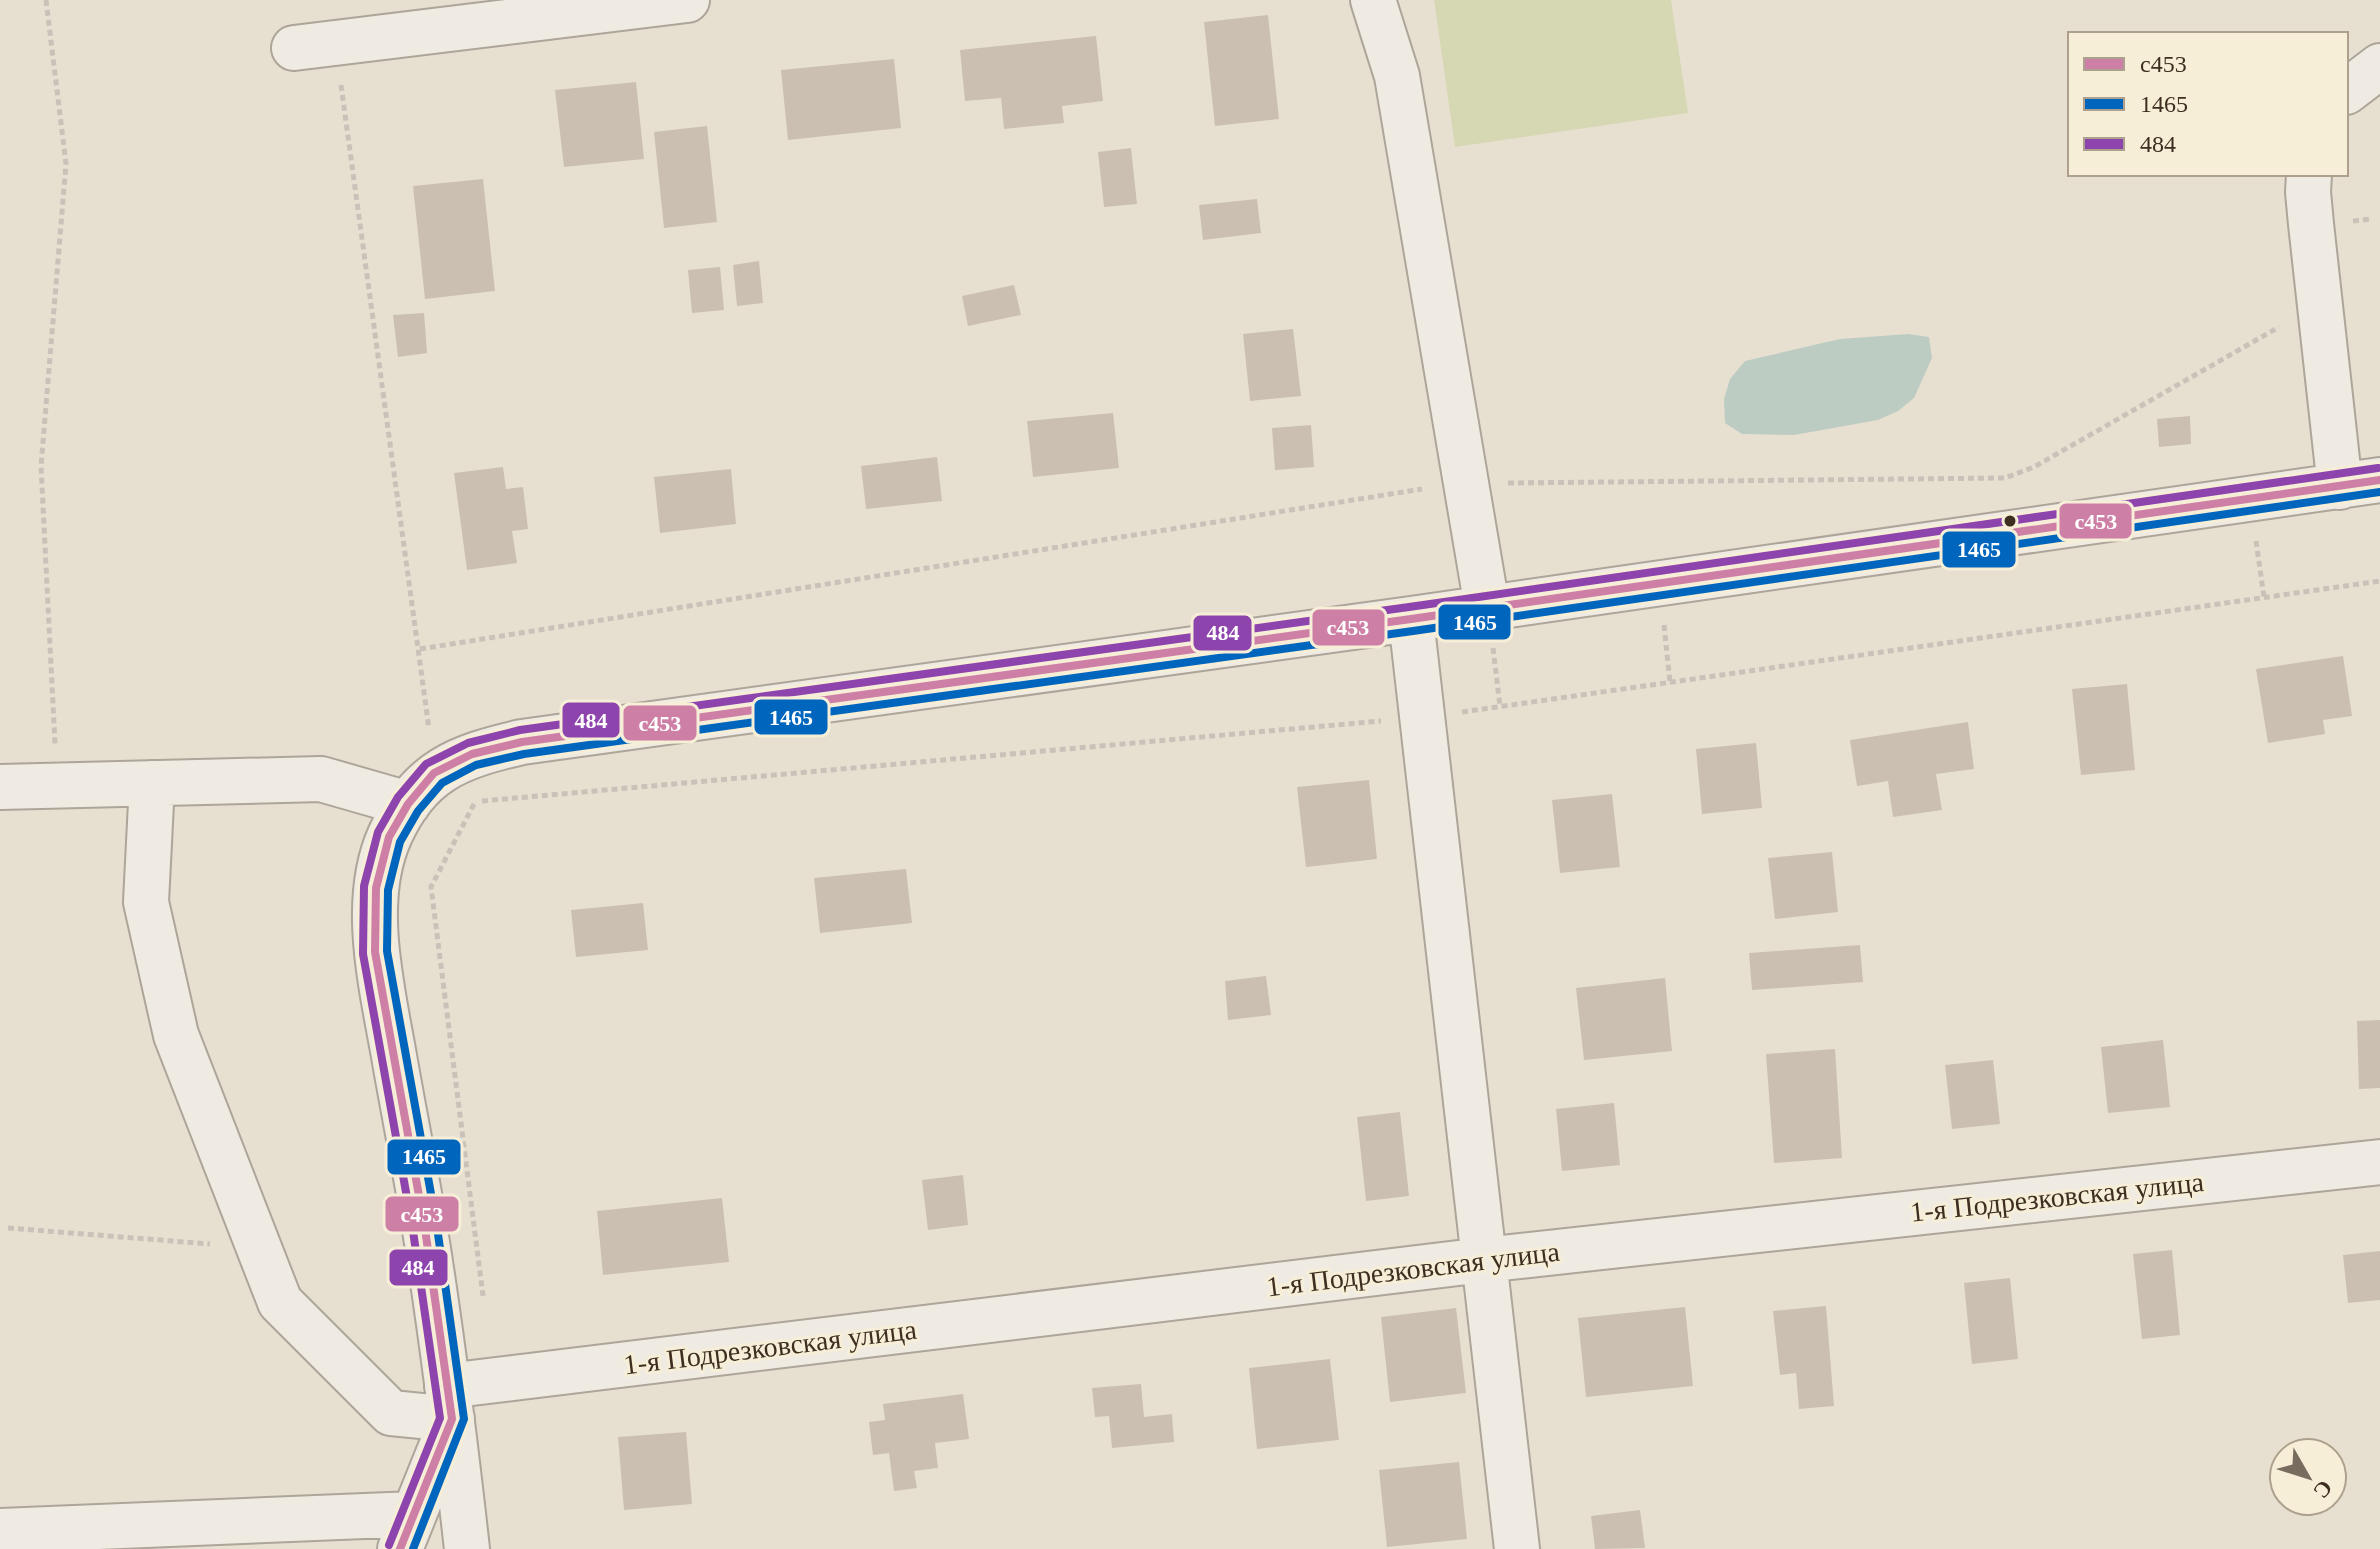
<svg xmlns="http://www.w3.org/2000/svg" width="2380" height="1549" font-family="Georgia,serif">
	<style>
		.green { fill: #d6d7b3 }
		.water { fill: #bcccc2 }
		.building { fill: #cbbfb2 }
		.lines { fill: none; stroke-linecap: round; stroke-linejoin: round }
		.minor-casing { stroke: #ada599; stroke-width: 48 }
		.path { stroke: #c8c2b9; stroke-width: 5; stroke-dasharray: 6 4; stroke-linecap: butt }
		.minor { stroke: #efebe3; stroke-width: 44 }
		.bus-1-casing { stroke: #f7eed8; stroke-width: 14 }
		.bus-2-casing { stroke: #f7eed8; stroke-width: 14 }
		.bus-3-casing { stroke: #f7eed8; stroke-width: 14 }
		.bus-1 { stroke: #ce7fa6; stroke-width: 8 }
		.bus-2 { stroke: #0065bd; stroke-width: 8 }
		.bus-3 { stroke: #8e44ad; stroke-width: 8 }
		.bus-dot { fill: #3d2e20; stroke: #f7eed8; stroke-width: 3 }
		.labels { text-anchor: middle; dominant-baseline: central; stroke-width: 6; stroke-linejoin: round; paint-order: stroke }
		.street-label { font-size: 28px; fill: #3d2e20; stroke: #f7eed8 }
		.line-badge { stroke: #f7eed8; stroke-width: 3 }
		.badge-label { font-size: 22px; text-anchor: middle; font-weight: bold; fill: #fff }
	</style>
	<rect width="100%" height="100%" fill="#e7e0d1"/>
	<path class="green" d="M1434,0H1671L1688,113L1455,147Z"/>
	<path class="water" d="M1908,334L1929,337L1932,358L1914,398L1898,411L1878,420L1794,435L1742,434L1725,423L1724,399L1730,379L1745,361L1840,339Z"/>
	<path class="building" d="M1268,15L1279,119L1215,126L1204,22Z
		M1096,36L1103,101L1062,106L1064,123L1004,129L1001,98L965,101L960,50Z
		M894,59L901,128L788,140L781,70Z
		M636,82L644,159L564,167L555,90Z
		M707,126L717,222L664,228L654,132Z
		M1131,148L1137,204L1104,207L1098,152Z
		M483,179L495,291L425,299L413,186Z
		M1257,199L1261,233L1203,240L1199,205Z
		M759,261L763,303L737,306L733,265Z
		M720,267L724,310L692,313L688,270Z
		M1014,285L1021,315L968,326L962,296Z
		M424,313L427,353L398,357L393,315Z
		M1293,329L1301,396L1250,401L1243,334Z
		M1113,413L1119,468L1033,477L1027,421Z
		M2190,416L2191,444L2159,447L2157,419Z
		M1311,425L1314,467L1275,470L1272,428Z
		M937,457L942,501L866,509L861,466Z
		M503,467L506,489L523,487L528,529L512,531L517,563L467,570L454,473Z
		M731,469L736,524L660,533L654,477Z
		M2343,656L2352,716L2323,720L2325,734L2268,743L2256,669Z
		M2127,684L2135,770L2081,775L2072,689Z
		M1968,722L1974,769L1936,774L1942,810L1893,817L1888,781L1857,786L1850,740Z
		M1756,743L1762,808L1702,814L1696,749Z
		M1369,780L1377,859L1306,867L1297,787Z
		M1612,794L1620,867L1560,873L1552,800Z
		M1832,852L1838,912L1775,919L1768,858Z
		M906,869L912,923L820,933L814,878Z
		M643,903L648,950L576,957L571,910Z
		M1860,945L1863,982L1752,990L1749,953Z
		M1266,976L1271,1015L1228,1020L1225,981Z
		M1665,978L1672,1051L1584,1060L1576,988Z
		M2380,1020V1088L2359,1089L2357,1021Z
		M2163,1040L2170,1107L2108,1113L2101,1047Z
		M1835,1049L1842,1158L1774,1163L1766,1054Z
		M1993,1060L2000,1124L1952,1129L1945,1065Z
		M1614,1103L1620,1165L1562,1171L1556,1109Z
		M1400,1112L1409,1196L1366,1201L1357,1117Z
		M963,1175L968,1225L928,1230L922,1180Z
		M722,1198L729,1262L603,1275L597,1211Z
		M2172,1250L2180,1335L2142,1339L2133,1254Z
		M2380,1251V1300L2348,1303L2343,1255Z
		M2010,1278L2018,1359L1972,1364L1964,1283Z
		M1826,1306L1834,1406L1799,1409L1796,1373L1780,1375L1773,1311Z
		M1685,1307L1693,1386L1586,1397L1578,1318Z
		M1456,1308L1466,1393L1390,1402L1381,1317Z
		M1330,1359L1339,1440L1257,1449L1249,1368Z
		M1141,1384L1144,1417L1172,1414L1174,1442L1112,1448L1109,1416L1095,1417L1092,1388Z
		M963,1394L969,1439L935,1443L938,1468L914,1471L917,1488L894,1491L889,1453L873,1455L869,1422L885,1420L883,1404Z
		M686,1432L692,1504L624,1510L618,1437Z
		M1459,1462L1467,1539L1387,1547L1379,1470Z
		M1640,1510L1645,1548L1595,1549L1591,1516Z"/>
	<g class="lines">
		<g class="minor-casing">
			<path id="minor" d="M1373,0L1397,76L1487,607
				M294,48L687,0
				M2346,92L2380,66
				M2309,174L2308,192L2311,224L2340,487
				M1411,619L1517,1549
				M152,783L146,902L176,1035L280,1302L391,1413L452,1419
				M0,787L321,779L408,804
				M447,1386L1483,1260L2380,1162
				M0,1531L414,1514
				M400,1549L450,1425
				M467,1549C455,1442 442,1336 425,1230C416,1172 404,1114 394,1056C382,988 360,901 390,835C419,771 457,757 522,742L1411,619L2380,480"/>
		</g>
		<path class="path" d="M46,0L66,164L41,466L55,744
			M341,85L429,729
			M2353,221L2372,219
			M1508,483L2005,478L2034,467L2279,327
			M2256,541L2264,597
			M1664,625L1670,682
			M1493,648L1500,706
			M420,649L1422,489
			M1462,712L2380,581
			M482,801L1381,721
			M474,804L431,887L483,1296
			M8,1228L210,1244"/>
		<use href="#minor" class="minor"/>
		<g class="bus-1-casing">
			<path id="bus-1" d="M400,1549L452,1419L425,1229L375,952L376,888L389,837L408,804L434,773L472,754L522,742L1411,619L2380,480"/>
		</g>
		<g class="bus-2-casing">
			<path id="bus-2" d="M413,1549L464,1419L437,1227L387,951L388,890L400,842L418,811L442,783L476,765L524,754L1413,631L2380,492"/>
		</g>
		<g class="bus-3-casing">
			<path id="bus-3" d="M389,1545L440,1418L413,1231L363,954L364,886L378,832L398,797L426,764L468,743L520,730L1409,607L2378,468"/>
		</g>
		<use href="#bus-1" class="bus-1"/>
		<use href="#bus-2" class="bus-2"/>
		<use href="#bus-3" class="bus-3"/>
	</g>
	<circle class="bus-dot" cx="2010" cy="521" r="7"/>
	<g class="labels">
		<g class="street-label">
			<text transform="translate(2057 1197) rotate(-6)">1-я Подрезковская улица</text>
			<text transform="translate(1413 1269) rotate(-7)">1-я Подрезковская улица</text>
			<text transform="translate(770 1347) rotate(-7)">1-я Подрезковская улица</text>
		</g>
	</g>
	<g class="line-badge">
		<rect x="2058" y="502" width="75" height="38" rx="8" fill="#ce7fa6"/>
		<rect x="1941" y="530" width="76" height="39" rx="8" fill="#0065bd"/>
		<rect x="1437" y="603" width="75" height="38" rx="8" fill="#0065bd"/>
		<rect x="1311" y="608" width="75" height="39" rx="8" fill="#ce7fa6"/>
		<rect x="1192" y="614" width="61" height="38" rx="8" fill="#8e44ad"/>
		<rect x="753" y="698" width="76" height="38" rx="8" fill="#0065bd"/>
		<rect x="561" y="701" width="60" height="38" rx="8" fill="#8e44ad"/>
		<rect x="622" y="704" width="76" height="38" rx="8" fill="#ce7fa6"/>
		<rect x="386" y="1138" width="76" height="38" rx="8" fill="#0065bd"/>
		<rect x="384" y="1195" width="76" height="38" rx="8" fill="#ce7fa6"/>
		<rect x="388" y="1248" width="61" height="39" rx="8" fill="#8e44ad"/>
	</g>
	<g class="badge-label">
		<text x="2096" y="529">с453</text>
		<text x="1979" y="557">1465</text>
		<text x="1475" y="630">1465</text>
		<text x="1348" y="635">с453</text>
		<text x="1223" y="640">484</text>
		<text x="791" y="725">1465</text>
		<text x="591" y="728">484</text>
		<text x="660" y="731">с453</text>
		<text x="424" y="1164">1465</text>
		<text x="422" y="1222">с453</text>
		<text x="418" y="1275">484</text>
	</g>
	<rect x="2068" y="32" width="280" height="144" fill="#f7eed8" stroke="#ada18e" stroke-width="2"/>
	<rect x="2084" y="58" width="40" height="12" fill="#ce7fa6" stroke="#ada18e" stroke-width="2"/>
	<text x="2140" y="72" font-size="24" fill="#3d2e20">с453</text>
	<rect x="2084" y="98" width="40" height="12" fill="#0065bd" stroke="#ada18e" stroke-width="2"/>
	<text x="2140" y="112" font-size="24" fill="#3d2e20">1465</text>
	<rect x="2084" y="138" width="40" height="12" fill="#8e44ad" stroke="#ada18e" stroke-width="2"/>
	<text x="2140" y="152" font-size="24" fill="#3d2e20">484</text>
	<g transform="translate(2308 1477) rotate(129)"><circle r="38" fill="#f7eed8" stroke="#ada18e" stroke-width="2"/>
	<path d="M0-6L14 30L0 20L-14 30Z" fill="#786c5e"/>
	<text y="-12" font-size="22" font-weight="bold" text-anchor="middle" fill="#3d2e20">С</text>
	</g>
</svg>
